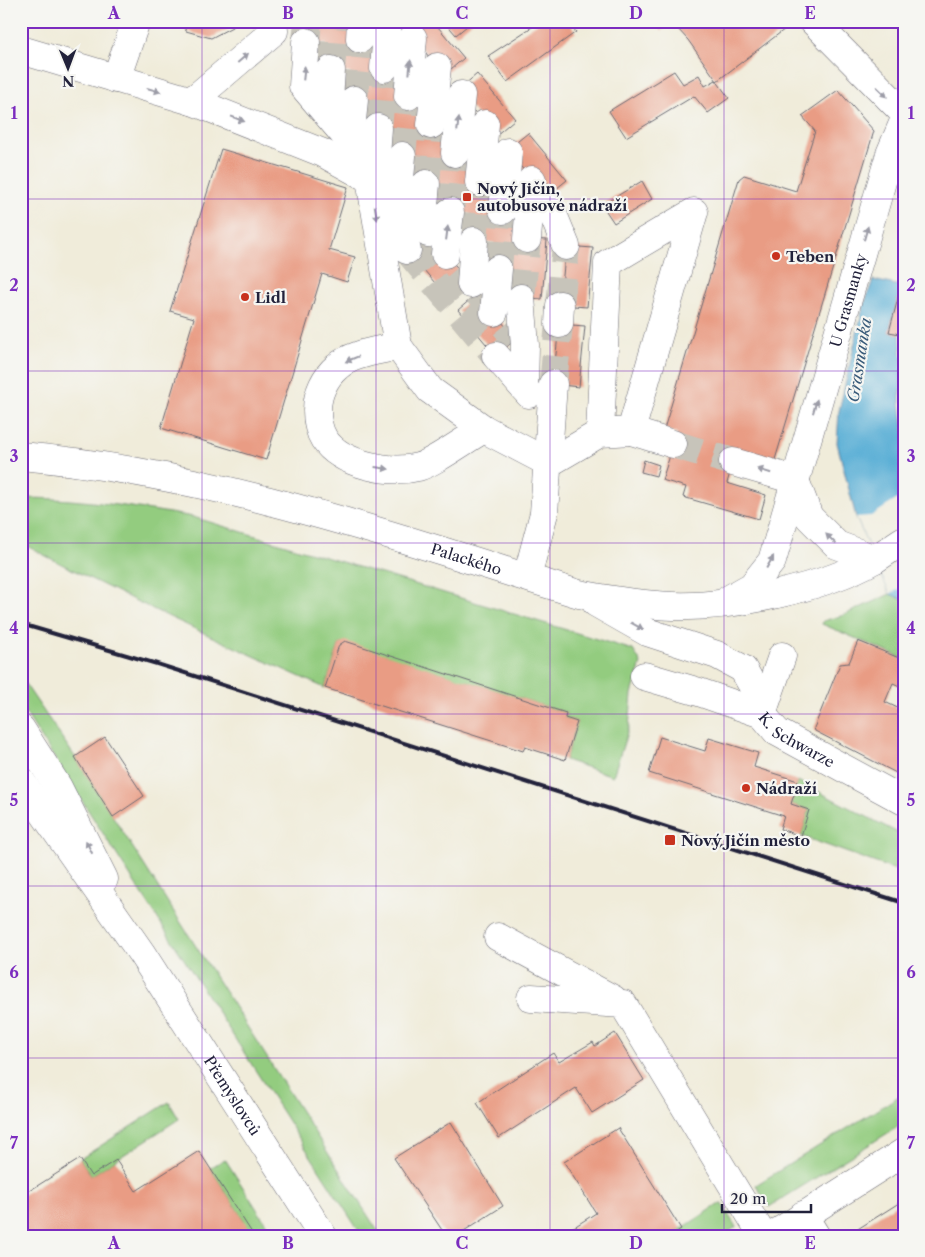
<svg xmlns="http://www.w3.org/2000/svg" width="925" height="1257" font-family="'Libre Caslon Text',serif">
	<style>
		.green { fill: #93cc7f; stroke: #5a775d }
		.water { fill: #5aafd6; stroke: #3e6888 }
		.pier { fill: #f0ecda }
		.building { fill: #e99c84 }
		.lines { fill: none; stroke-linecap: round; stroke-linejoin: round }
		.minor-tunnel { stroke: #c7c4ba; stroke-width: 28; stroke-dasharray: 28 14; stroke-linecap: butt }
		.minor-casing { stroke: #6a6973; stroke-width: 29 }
		.major-casing { stroke: #6a6973; stroke-width: 29 }
		.minor { stroke: #fff; stroke-width: 28 }
		.major { stroke: #fff; stroke-width: 28 }
		.rail { stroke: #22223b; stroke-width: 4 }
		.oneway { fill: #9c9ca7 }
		.grid { fill: none; stroke: #7b2cbf; stroke-width: 1; stroke-opacity: 0.55 }
		.poi-dot { fill: #c8321e; stroke: #f6f6f2; stroke-width: 2 }
		.labels { text-anchor: middle; dominant-baseline: central; stroke-width: 4.5; stroke-linejoin: round; paint-order: stroke }
		.poi-label { font-size: 15px; font-weight: bold; fill: #22223b; stroke: #f6f6f2; text-anchor: start }
		.street-label { font-size: 15px; fill: #22223b; stroke: #f6f6f2 }
		.water-label { font-size: 16px; font-style: italic; fill: #385a79; stroke: #f6f6f2 }
		.neatline { fill: none; stroke: #7b2cbf; stroke-width: 2 }
		.grid-label { font-size: 16px; text-anchor: middle; font-weight: bold; fill: #7b2cbf }
	</style>
	<rect width="100%" height="100%" fill="#f6f6f2"/>
	<filter id="ink" filterUnits="userSpaceOnUse"><feTurbulence type="fractalNoise" baseFrequency=".02" numOctaves="2"/><feDisplacementMap in="SourceGraphic" scale="10" xChannelSelector="R" yChannelSelector="G"/><feConvolveMatrix kernelMatrix="1 2 1 2 8 2 1 2 1" color-interpolation-filters="sRGB"/></filter>
	<filter id="wash" filterUnits="userSpaceOnUse"><feTurbulence type="fractalNoise" baseFrequency=".0096" numOctaves="4" result="noise"/><feDisplacementMap in="SourceGraphic" scale="20" xChannelSelector="R" yChannelSelector="G"/><feGaussianBlur stdDeviation="1.12" result="paint"/><feColorMatrix in="noise" values="0 0 0 0 0 0 0 0 0 0 0 0 0 0 0 0 0 1.4 0 .05"/><feComposite in="paint" operator="in"/></filter>
	<g filter="url(#wash)">
		<rect width="100%" height="100%" fill="#f0ecda"/>
		<path class="green" d="M21,498C79,498 136,507 193,517L633,650L641,663L632,694L629,727L613,776L565,760L577,722L565,718L566,713L345,642L339,645L325,688C222,642 121,596 21,543Z
			M890,594L904,600V659L822,624L823,621L844,615Z
			M21,678L75,757L381,1236H362L21,706Z
			M798,781L904,836V873L801,836L809,810L791,804Z
			M904,1093V1123L769,1207L756,1185Z
			M169,1102L179,1119L91,1176L80,1159Z
			M225,1159L274,1236H254L210,1168Z
			M721,1203L736,1227L722,1236H670Z"/>
		<path class="water" d="M873,280L901,286L889,332L900,334L902,359L900,401L904,433V600L890,594L856,517L837,443L839,411L863,307Z"/>
		<path class="pier" d="M904,495V586L890,594L856,517L871,516Z"/>
		<g id="blocks">
			<path class="building" d="M181,21H235L234,26L211,38L186,31Z
				M301,21H355L380,40L427,98L445,125L475,155L499,184L516,211L527,239L547,240L542,299L515,297L518,271L492,269L494,243L468,240L470,214L443,212L446,186L419,184L422,157L396,155L398,130L372,128L374,101L348,99L350,73L324,70L326,44L300,42Z
				M415,21H433L464,58L444,75L406,29Z
				M444,21H473L456,35Z
				M541,21H568L576,32L507,82L488,56Z
				M650,21H778L785,29L717,81L688,40L677,28L674,29L670,23L661,31Z
				M674,71L683,84L699,75L705,86L716,80L729,98L708,113L694,96L626,137L609,111Z
				M477,74L515,119L495,136L457,91Z
				M838,90L874,131L774,463L736,452L727,483L766,495L759,519L683,497L686,487L662,480L677,434L664,429L739,179L744,175L796,191L815,131L802,116Z
				M528,133L567,180L546,197L507,150Z
				M221,149L348,187L329,250L355,257L347,282L322,274L266,460L161,428L194,318L170,311Z
				M642,181L652,199L614,223L602,205Z
				M428,233L466,278L446,296L407,250Z
				M566,246L593,248L587,307L560,305Z
				M904,276V334H900L889,332Z
				M478,293L516,339L496,356L458,310Z
				M559,324L585,326L579,387L553,384Z
				M644,460L659,465L656,476L641,472Z
				M345,641L566,713L565,718L577,722L565,760L525,747L523,751L325,688L339,645Z
				M858,641L904,660V688L893,683L885,702L904,711L902,776L815,731L814,728L840,664L849,663Z
				M105,737L144,796L113,817L75,757Z
				M660,737L705,751L709,738L758,753L754,767L798,781L791,804L809,810L801,836L780,829L784,816L649,773Z
				M615,1033L644,1080L592,1113L576,1088L499,1138L477,1103L553,1053L559,1062L593,1042L595,1046Z
				M451,1122L503,1206L456,1236H446L394,1158Z
				M618,1128L681,1229L670,1236H560L596,1213L564,1162Z
				M199,1151L254,1236H21V1196L80,1159L91,1176L116,1160L136,1191Z
				M902,1201L904,1204V1236H856L853,1232Z"/>
		</g>
	</g>
	<g filter="url(#ink)">
		<use href="#blocks" fill-opacity="0" stroke="#6a6973" stroke-width="1"/>
		<g class="lines">
			<path class="minor-tunnel" d="M306,42L308,21
				M331,70L335,21
				M354,100L360,39
				M378,128L384,68
				M402,156L408,96
				M426,184L431,125
				M450,212L455,153
				M430,236L466,278
				M474,241L479,182
				M407,250L496,356
				M498,269L503,210
				M478,293L516,339
				M521,298L527,239
				M560,305L566,246
				M553,384L559,324
				M673,444L733,462"/>
			<g class="minor-casing">
				<g id="minor">
					<path d="M813,21L904,113"/>
					<path d="M360,39L361,21"/>
					<path d="M306,42L303,86L428,233"/>
					<path d="M21,50L192,101L323,153L370,179L398,346L430,390L484,429L549,463"/>
					<path d="M384,68L388,21"/>
					<path d="M116,79L136,21"/>
					<path d="M408,96L413,38"/>
					<path d="M192,101L274,31L273,21"/>
					<path d="M328,115L331,70"/>
					<path d="M431,125L437,67"/>
					<path d="M350,142L354,100"/>
					<path d="M455,153L461,95"/>
					<path d="M402,156L395,235L407,250"/>
					<path d="M375,171L378,128"/>
					<path d="M479,182L485,124"/>
					<path d="M546,197L566,246"/>
					<path d="M503,210L508,152"/>
					<path d="M422,226L426,184"/>
					<path d="M527,239L532,180"/>
					<path d="M445,254L450,212"/>
					<path d="M471,284L474,241"/>
					<path d="M521,298L525,345L524,388"/>
					<path d="M494,312L498,269"/>
					<path d="M559,324L560,305"/>
					<path d="M398,346C379,351 352,353 337,367C325,377 317,394 317,410C317,420 319,431 324,439C341,465 391,474 418,467C432,464 469,437 484,429"/>
					<path d="M496,356L529,394"/>
					<path d="M631,431L673,444"/>
					<path id="s1" d="M21,456C213,473 396,537 579,594C610,600 642,605 673,606C732,608 824,588 875,559C885,553 894,546 904,540"/>
					<path d="M733,462L795,480L809,517L837,545L875,559"/>
					<path d="M549,463L600,433L631,431L694,212L608,263L600,433"/>
					<path d="M527,577L544,513L553,384"/>
					<path id="s2" d="M729,599L752,586L772,561L890,154L904,121"/>
					<path id="s3" d="M596,603L647,632L717,655L743,669L755,690L762,714L777,732L904,801"/>
					<path d="M644,676L699,692L762,714L782,656"/>
					<path d="M498,937L613,999"/>
					<path d="M531,998L623,1004L763,1236"/>
					<path d="M803,1215L816,1236"/>
					<path d="M772,1236L904,1152"/>
				</g>
			</g>
			<g class="major-casing">
				<g id="major">
					<path d="M21,729L58,787L104,879"/>
					<path id="s4" d="M21,781L142,954L323,1236"/>
				</g>
			</g>
			<use href="#minor" class="minor"/>
			<use href="#major" class="major"/>
			<path class="rail" d="M21,624L157,664L904,903"/>
		</g>
		<defs><path id="oneway-solid" d="M-6-.8H1V-3.2L6.5 0L1 3.2V.8H-6Z" transform="scale(1.25)"/></defs>
		<g class="oneway">
			<use href="#oneway-solid" transform="translate(243 58) rotate(-41)"/>
			<use href="#oneway-solid" transform="translate(410 67) rotate(-85)"/>
			<use href="#oneway-solid" transform="translate(304 73) rotate(-84)"/>
			<use href="#oneway-solid" transform="translate(154 90) rotate(16)"/>
			<use href="#oneway-solid" transform="translate(882 92) rotate(44)"/>
			<use href="#oneway-solid" transform="translate(238 119) rotate(21)"/>
			<use href="#oneway-solid" transform="translate(458 124) rotate(-84)"/>
			<use href="#oneway-solid" transform="translate(376 213) rotate(80)"/>
			<use href="#oneway-solid" transform="translate(447 233) rotate(-83)"/>
			<use href="#oneway-solid" transform="translate(866 233) rotate(-74)"/>
			<use href="#oneway-solid" transform="translate(352 359) rotate(157)"/>
			<use href="#oneway-solid" transform="translate(815 406) rotate(-74)"/>
			<use href="#oneway-solid" transform="translate(382 468) rotate(8)"/>
			<use href="#oneway-solid" transform="translate(764 471) rotate(-163)"/>
			<use href="#oneway-solid" transform="translate(831 539) rotate(-136)"/>
			<use href="#oneway-solid" transform="translate(770 562) rotate(-60)"/>
			<use href="#oneway-solid" transform="translate(637 626) rotate(29)"/>
			<use href="#oneway-solid" transform="translate(89 847) rotate(-116)"/>
		</g>
	</g>
	<path class="grid" d="M202,21V1236M376,21V1236M550,21V1236M724,21V1236M21,199H904M21,371H904M21,543H904M21,714H904M21,886H904M21,1058H904"/>
	<g class="poi-dot">
		<rect x="462" y="192" width="10" height="10" rx="2.5"/>
		<circle cx="776" cy="256" r="5"/>
		<circle cx="245" cy="297" r="5"/>
		<circle cx="746" cy="788" r="5"/>
		<rect x="664" y="834" width="12" height="12" rx="2.5"/>
	</g>
	<g class="labels">
		<g class="poi-label">
			<text x="477" y="188">Nový Jičín,<tspan x="477" dy="17">autobusové nádraží</tspan></text>
			<text x="786" y="256">Teben</text>
			<text x="255" y="297">Lidl</text>
			<text x="756" y="788">Nádraží</text>
			<text x="681" y="840">Nový Jičín město</text>
		</g>
		<g class="street-label">
			<text stroke="none"><textPath href="#s2" startOffset="330">U Grasmanky</textPath></text>
			<text stroke="none"><textPath href="#s1" startOffset="458">Palackého</textPath></text>
			<text stroke="none"><textPath href="#s3" startOffset="255">K. Schwarze</textPath></text>
			<text stroke="none"><textPath href="#s4" startOffset="379">Přemyslovců</textPath></text>
		</g>
		<g class="water-label">
			<text transform="translate(859 360) rotate(-81)">Grasmanka</text>
		</g>
	</g>
	<rect width="925" height="1257" fill="none" stroke="#f6f6f2" stroke-width="55"/>
	<g transform="translate(68 68) rotate(179)" stroke="#f6f6f2" stroke-width="4" paint-order="stroke">
	<path d="M0-4L9 19L0 12L-9 19Z" fill="#22223b"/>
	<text y="-8" font-size="14" font-weight="bold" text-anchor="middle" fill="#22223b">N</text>
	</g>
	<path d="M722 1204v8h89v-8" fill="none" stroke="#22223b" stroke-width="2.5"/>
	<text x="730" y="1204" font-size="15" fill="#22223b" stroke="#f6f6f2" stroke-width="4" paint-order="stroke">20 m</text>
	<rect x="28" y="28" width="870" height="1202" class="neatline"/>
	<g class="grid-label">
		<text x="114" y="19">A</text>
		<text x="288" y="19">B</text>
		<text x="462" y="19">C</text>
		<text x="636" y="19">D</text>
		<text x="810" y="19">E</text>
		<text x="14" y="119">1</text>
		<text x="911" y="119">1</text>
		<text x="14" y="291">2</text>
		<text x="911" y="291">2</text>
		<text x="14" y="462">3</text>
		<text x="911" y="462">3</text>
		<text x="14" y="634">4</text>
		<text x="911" y="634">4</text>
		<text x="14" y="806">5</text>
		<text x="911" y="806">5</text>
		<text x="14" y="978">6</text>
		<text x="911" y="978">6</text>
		<text x="14" y="1149">7</text>
		<text x="911" y="1149">7</text>
		<text x="114" y="1249">A</text>
		<text x="288" y="1249">B</text>
		<text x="462" y="1249">C</text>
		<text x="636" y="1249">D</text>
		<text x="810" y="1249">E</text>
	</g>
</svg>
